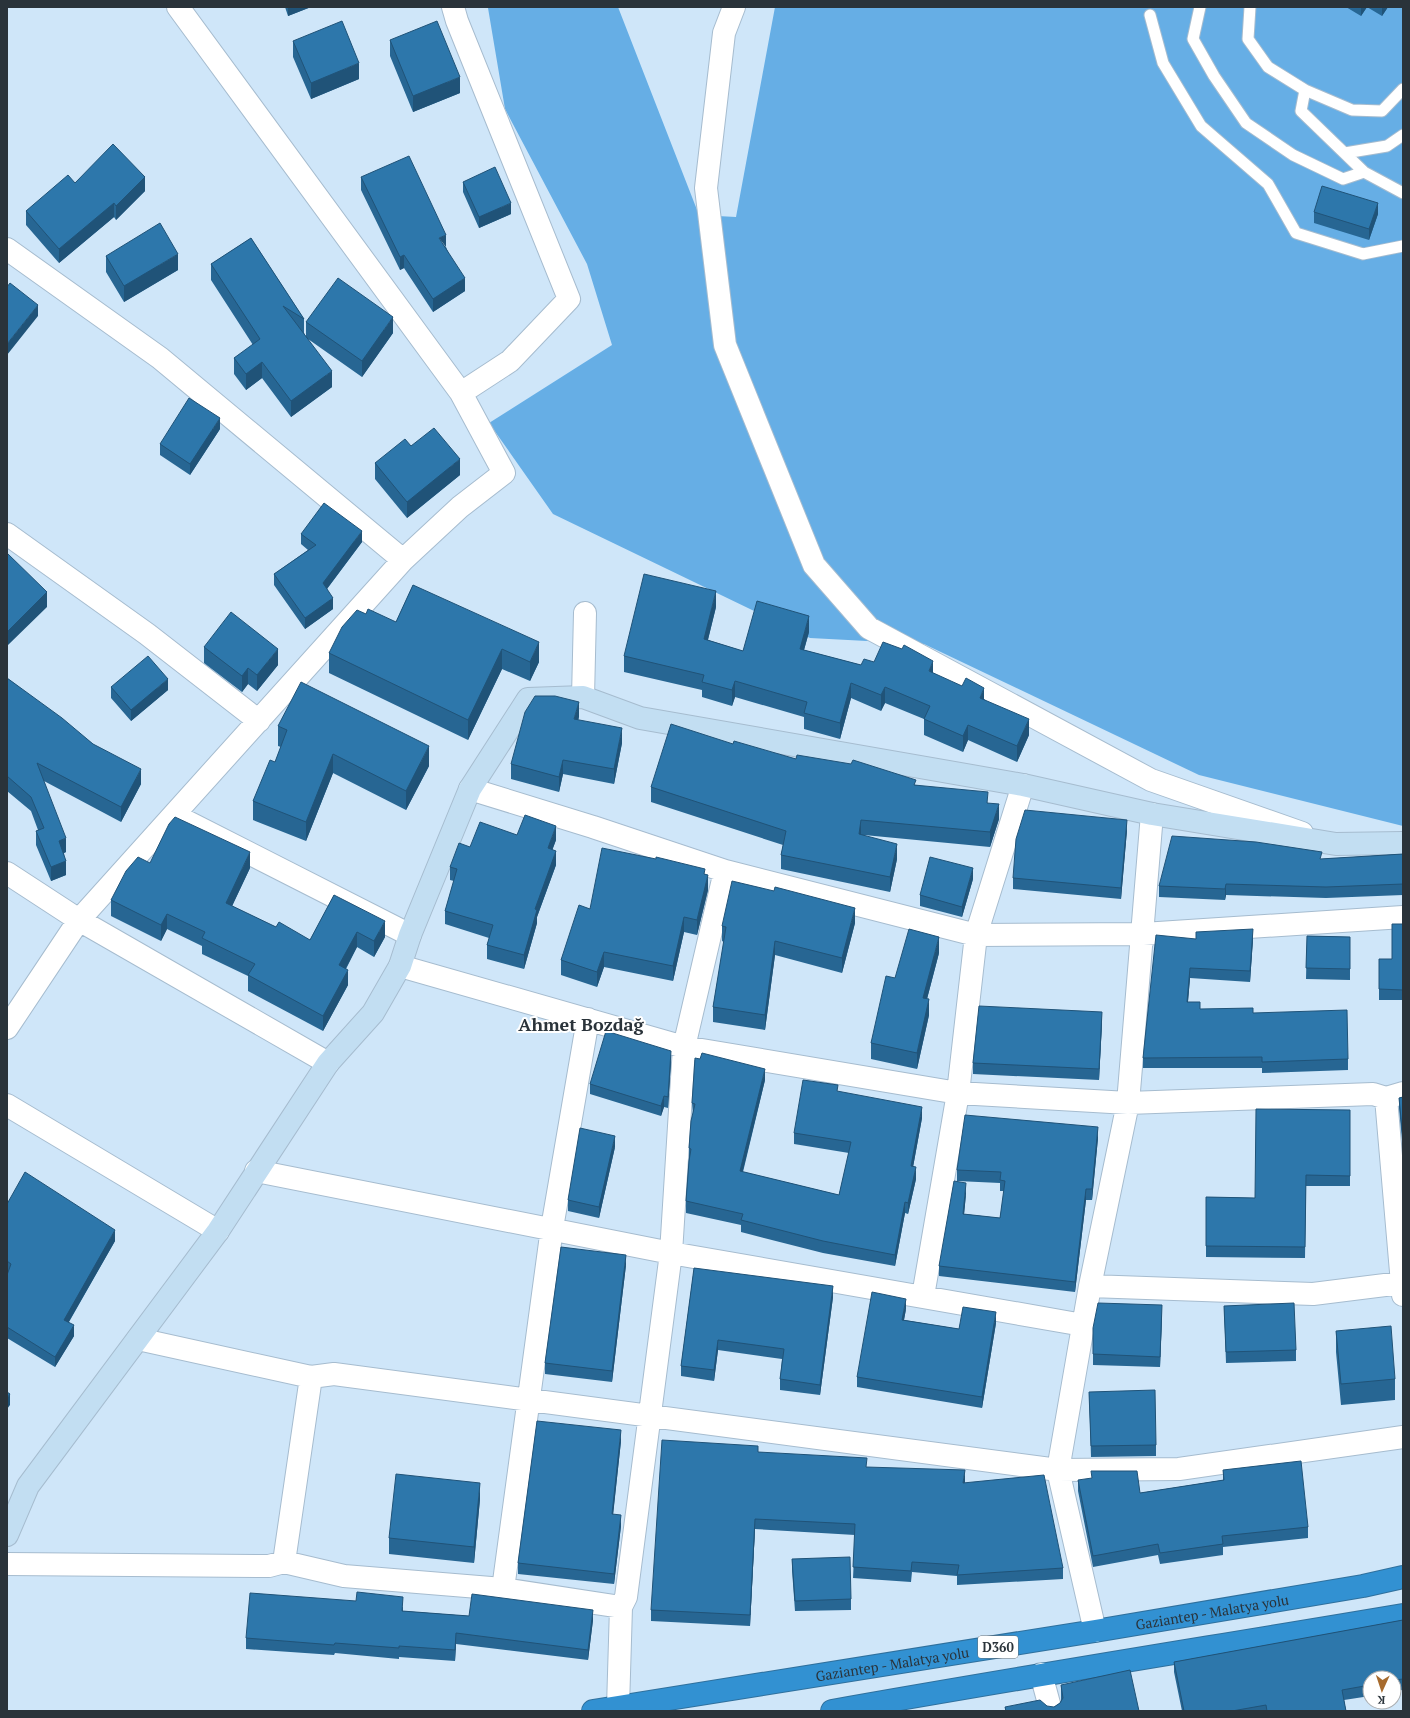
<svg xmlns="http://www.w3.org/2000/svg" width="1410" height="1718" font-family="'PT Serif',serif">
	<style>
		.forest { fill: #66aee5 }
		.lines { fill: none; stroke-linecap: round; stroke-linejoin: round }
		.lane-casing { stroke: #a6bccf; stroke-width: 13 }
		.street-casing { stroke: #a6bccf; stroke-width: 24 }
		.secondary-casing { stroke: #a6bccf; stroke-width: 24 }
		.highway-casing { stroke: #2f709d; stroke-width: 24 }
		.lane { stroke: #fff; stroke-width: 11 }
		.street { stroke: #fff; stroke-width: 22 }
		.secondary { stroke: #c2def2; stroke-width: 22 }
		.highway { stroke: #3291d2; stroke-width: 22 }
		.wall { fill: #276693 }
		.shaded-wall { fill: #205378 }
		.building { fill: #2d77ab; stroke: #205378 }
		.labels { text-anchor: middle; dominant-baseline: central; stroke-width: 4; stroke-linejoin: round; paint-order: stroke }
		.shield { fill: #fff; stroke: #6a7075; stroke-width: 1 }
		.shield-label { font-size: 13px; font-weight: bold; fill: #2a333a }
		.street-label { font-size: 14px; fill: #2a333a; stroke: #fff }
		.district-label { font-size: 18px; font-weight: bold; fill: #2a333a; stroke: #fff }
	</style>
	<rect width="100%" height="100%" fill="#cfe6f9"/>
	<path class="forest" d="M618,7L699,215L736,217L775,7H1403V826L1199,775L924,644L810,638L553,514L489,423L612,345L587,264L505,109L488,8Z"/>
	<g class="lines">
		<g class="lane-casing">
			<path id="lane" d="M1200,7L1193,39L1214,76L1246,123L1293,155L1343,179L1364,172
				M1250,7L1248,39L1268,67L1305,90L1301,111L1364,172L1403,193
				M1150,15L1163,63L1201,126L1268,184L1296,233L1363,254L1403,246
				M1305,90L1352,110L1382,111L1403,89
				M1345,153L1387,146L1403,135"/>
		</g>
		<g class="street-casing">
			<path id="street" d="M178,7L461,393L510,361L569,299L457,21L453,7
				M734,7L724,33L706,188L725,345L814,565L869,628L1151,780L1302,833
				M7,249L160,358L403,560
				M7,534L147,634L259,721
				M583,697L585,613
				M470,789L593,827L725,871L976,935L1143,934L1403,917
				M174,815L410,935
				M7,873L79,920L328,1063
				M400,966L684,1047L958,1093L1128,1103L1373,1094L1386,1098L1403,1093
				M7,1028L79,920L403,560L460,507L504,473L461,393
				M1386,1098L1403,1295
				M7,1105L218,1231
				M256,1171L671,1253L1083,1325
				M1090,1286L1313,1294L1401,1283
				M923,1296L958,1093L976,935L1023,785
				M138,1339L311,1377L334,1374L1058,1470L1179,1469L1403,1437
				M284,1562L311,1377
				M7,1564L269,1566L284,1562L344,1576L503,1589L621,1607
				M503,1589L552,1228L588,1019
				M1095,1631L1058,1470L1090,1286L1128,1103L1152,814
				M1041,1674L1051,1711
				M618,1707L621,1607L626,1597L671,1253L684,1047L725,871"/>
		</g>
		<g class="secondary-casing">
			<path id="secondary" d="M7,1535L28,1486L218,1231L328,1063L373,1013L400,966L410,935L470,789L528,699L583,697L640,718L1023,785L1152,814L1336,844L1403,843"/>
		</g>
		<g class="highway-casing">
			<g id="highway">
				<path id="s1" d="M593,1711L1095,1631L1363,1586L1403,1577"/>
				<path d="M832,1711C1022,1677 1213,1647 1403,1615"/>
			</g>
		</g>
		<use href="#lane" class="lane"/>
		<use href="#street" class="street"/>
		<use href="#secondary" class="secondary"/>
		<use href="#highway" class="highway"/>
	</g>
	<path class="wall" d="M285,7H311L288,16Z
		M1346,7H1388L1382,16L1367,7L1361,16Z
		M390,40L460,93L413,112L390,56Z
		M293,41L359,79L311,99L293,57Z
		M361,177L446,247L465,291L433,312L404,268L400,270L361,190Z
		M463,182L511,214L479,228L463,192Z
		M75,183L145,191L116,220L114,217L59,263L26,225V211Z
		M1314,212L1378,214L1369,240L1314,223Z
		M251,238L304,319V333L306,337V322L393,333L362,377L308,339L332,387L291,417L262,378L246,390L234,374V358L253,345L211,280V264Z
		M106,256L178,270L124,302L106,272Z
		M220,429L190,475L160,455V444Z
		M411,446L460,475L407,518L375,479V463Z
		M301,534L362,542L327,589L333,609L305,629L274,585V574L308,550L301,544Z
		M413,585L539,662L530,681L502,669L468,740L329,673V653L366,614L396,622Z
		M716,607L708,640L743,651L809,632L804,650L861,665L874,662L933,673L984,699L1029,735L1017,762L968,740L963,752L924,735V719L885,703L881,711L851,698L840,739L804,729V717L735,697L732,706L702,697V690L624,672V656Z
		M204,647L278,665L257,691L248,684L242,692L204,663Z
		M7,678L93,744L141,784L121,822L44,781L66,852L64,853L66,875L51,881L36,845V831L38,830L31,811L7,791Z
		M111,687L168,690L131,721L111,698Z
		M579,717L578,720L622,743L614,784L563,774L559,792L511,779V764Z
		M278,726L429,766L406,810L333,773L306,841L253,820V801L275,762L281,747L278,746Z
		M733,744L796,759L916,785L988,803L999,819L990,847L864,835L897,859L890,892L781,869V855L783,845L651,802V787Z
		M1127,830L1121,899L1013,889V878Z
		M556,840L552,850L556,865L537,917V923L524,969L487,959V945L489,938L445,924V911L454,881L450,880V867L470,847Z
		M1403,854V895L1326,898L1226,895L1225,900L1159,897V886L1322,859Z
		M250,868L232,906L276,927L310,940L334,895L385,937L374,957L357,947L346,969L348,985L323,1031L248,991V976L202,954V946L167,929L161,941L111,916V900Z
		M705,874L708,890L697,935L684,932L673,981L604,967L597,987L561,975V960L590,909Z
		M973,879L962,917L920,906V895Z
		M855,923L842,973L775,955L765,1030L713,1022V1007L724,942L722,941V926Z
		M1403,924V1000H1379V959H1392Z
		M1307,936L1350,937V980L1306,979Z
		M1196,939H1253L1250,982L1190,978L1188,1002L1200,1009L1253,1013L1348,1059V1070L1262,1073V1068H1143V1058Z
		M939,953L927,999L929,1015L917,1069L871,1059V1043L895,978Z
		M1102,1023L1099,1080L973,1074V1063Z
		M671,1061L668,1108L664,1107L661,1116L590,1094V1084Z
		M765,1080L743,1172L839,1195L849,1153L794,1144V1133L838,1092L922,1118L913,1167L916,1179L908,1214L905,1213L895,1266L823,1253L741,1232V1225L686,1213V1201L689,1158V1148L693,1114L692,1103Z
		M1403,1097V1150L1399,1108V1098Z
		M1350,1110V1186H1306L1305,1258L1206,1257V1197L1255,1198Z
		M1098,1138L1092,1200H1086L1075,1292L939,1276V1266L966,1194L964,1214L1000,1218L1004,1191H1000V1183L957,1181V1170Z
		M615,1147L599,1218L568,1211V1200Z
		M7,1204L115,1241L69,1322L74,1336L55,1367L7,1338V1275L8,1273L7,1272Z
		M626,1265L612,1382L545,1374V1363Z
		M694,1268L833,1297L820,1395L780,1390V1379L782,1359L718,1350L714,1381L681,1376V1366Z
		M1224,1306L1296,1350V1361L1226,1363Z
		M906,1309L904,1320L959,1329L996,1323L982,1408L857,1387V1377Z
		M1162,1316L1160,1367L1093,1365V1354Z
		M1336,1331L1395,1379V1400L1341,1405L1336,1352Z
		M1089,1392L1156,1445V1456L1091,1457Z
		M621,1441L613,1514L621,1526L614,1584L518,1574V1563Z
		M758,1452L965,1481V1483L1063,1568V1579L957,1585V1576L912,1572L911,1582L853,1578L855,1535L755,1529L750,1626L651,1621V1610Z
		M1223,1470L1308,1527V1538L1223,1547V1555L1160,1564L1158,1555L1093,1567L1078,1491V1480L1140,1493L1223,1480Z
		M480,1499L474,1563L389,1554V1538Z
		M792,1559L851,1599V1610L795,1611L792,1570Z
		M403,1607V1611L469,1616L593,1620L588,1660L456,1644L455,1661L399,1657V1659L335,1653L334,1655L246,1649V1638Z
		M1403,1620V1690L1394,1691V1678H1370V1696L1344,1700L1346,1711H1182L1174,1672V1662Z
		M1061,1685L1139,1711H1005V1707H1054L1060,1703L1061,1700Z"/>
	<path class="shaded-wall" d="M288,7H311L288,16Z
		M1361,7H1367L1361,16Z
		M1382,7H1388L1382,16Z
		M359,63V79L311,99V83Z
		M460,77V93L413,112V96Z
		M145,177V191L116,220V206Z
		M114,203V217L59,263V249Z
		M511,203V214L479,228V217Z
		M1378,203V214L1369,240V229Z
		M446,235V247L439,238Z
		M178,254V270L124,302V286Z
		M404,255V268L400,270V257Z
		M465,278V291L433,312V299Z
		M38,305V316L7,355V344Z
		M393,317V333L362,377V361Z
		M262,362V378L246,390V374Z
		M332,371V387L291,417V401Z
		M220,418V429L190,475V464Z
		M460,459V475L407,518V502Z
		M362,531V542L323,594V583Z
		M716,591V607L704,655V639Z
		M47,592V607L7,646V632Z
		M333,598V609L305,629V618Z
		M809,616V632L800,664V649Z
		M539,642V662L530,681V662Z
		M278,649V665L257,691V675Z
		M502,649V669L468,740V720Z
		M933,661V677L929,671Z
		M248,668V684L242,692V676Z
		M168,679V690L131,721V710Z
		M735,681V697L732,706V690Z
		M851,683V698L840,739V723Z
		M885,687V703L881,711V695Z
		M984,688V704L980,698Z
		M579,702V717L574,734V719Z
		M1029,719V735L1017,762V746Z
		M968,725V740L963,752V736Z
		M622,728V743L614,784V769Z
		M429,746V766L406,810V791Z
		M333,754V773L306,841V822Z
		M563,760V774L559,792V777Z
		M141,769V784L121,822V807Z
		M999,804V819L990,847V832Z
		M861,820V835L859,834Z
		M1127,820V830L1121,899V888Z
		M556,826V840L548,862V848Z
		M66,838V852L59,855V841Z
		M897,844V859L890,892V877Z
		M556,851V865L537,917V923L524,969V955L535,909Z
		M250,852V868L226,919V903Z
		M66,861V875L51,881V867Z
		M973,868V879L962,917V907Z
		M708,875V890L697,935V920Z
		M1226,884V895L1225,900V889Z
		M855,908V923L842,973V958Z
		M167,914V929L161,941V925Z
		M684,917V932L673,981V966Z
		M385,921V937L374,957V941Z
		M1253,929V939L1250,982V971Z
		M357,932V947L339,981V965Z
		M939,937V953L923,1014V998Z
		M775,941V955L765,1030V1015Z
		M604,952V967L597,987V972Z
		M1190,968V978L1187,1012V1002Z
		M348,970V985L323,1031V1016Z
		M929,999V1015L917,1069V1053Z
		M1102,1012V1023L1099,1080V1069Z
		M671,1051V1061L668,1108V1097Z
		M765,1069V1080L740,1182V1171Z
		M664,1096V1107L661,1116V1106Z
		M922,1107V1118L911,1178V1166Z
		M1098,1127V1138L1092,1200V1189Z
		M615,1136V1147L599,1218V1207Z
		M916,1167V1179L908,1214V1203Z
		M966,1183V1194L963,1225V1214Z
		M1086,1189V1200L1075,1292V1282Z
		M905,1202V1213L895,1266V1255Z
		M115,1230V1241L64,1330V1320Z
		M626,1255V1265L612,1382V1371Z
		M833,1286V1297L820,1395V1385Z
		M906,1299V1309L902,1330V1320Z
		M1162,1305V1316L1160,1367V1357Z
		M996,1312V1323L982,1408V1397Z
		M74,1325V1336L55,1367V1357Z
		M718,1340V1350L714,1381V1370Z
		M10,1394V1405L7,1409V1398Z
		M621,1430V1441L612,1525V1514Z
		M965,1470V1481L963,1494V1483Z
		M480,1483V1499L474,1563V1547Z
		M621,1515V1526L614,1584V1574Z
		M755,1519V1529L750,1626V1615Z
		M593,1610V1620L588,1660V1650Z
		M456,1633V1644L455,1661V1650Z"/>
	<path class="building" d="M342,21L359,63L311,83L293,41Z
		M437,21L460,77L413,96L390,40Z
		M113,144L145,177L116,206L114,203L59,249L26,211L68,175L75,183Z
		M409,156L446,235L439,238L465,278L433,299L404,255L400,257L361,177Z
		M495,167L511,203L479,217L463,182Z
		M1322,186L1378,203L1369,229L1314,212Z
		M160,223L178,254L124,286L106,256Z
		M251,238L304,319L283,306L332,371L291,401L262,362L246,374L234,358L260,339L211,264Z
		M338,278L393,317L362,361L306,322Z
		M10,283L38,305L7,344V287Z
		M189,398L220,418L190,464L160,444Z
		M434,428L460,459L407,502L375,463L405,439L411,446Z
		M324,503L362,531L323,583L333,598L305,618L274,574L316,545L301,534Z
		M7,553L47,592L7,632Z
		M644,574L716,591L704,639L743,651L757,601L809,616L800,649L861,665L864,659L874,662L883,642L902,649L904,645L933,661L929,671L962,686L966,678L984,688L980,698L1029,719L1017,746L968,725L963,736L924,719L930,706L885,687L881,695L851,683L840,723L804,713L807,702L735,681L732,690L702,682L704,675L624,656Z
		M413,585L539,642L530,662L502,649L468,720L329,653L342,627L357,610L366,614L368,609L396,622Z
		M231,612L278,649L257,675L248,668L242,676L204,647Z
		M148,656L168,679L131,710L111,687Z
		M7,678L62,718L93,744L141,769L121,807L37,763L66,838L59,841L66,861L51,867L36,831L44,828L31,797L7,776Z
		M301,682L429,746L406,791L333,754L306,822L253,801L270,760L275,762L287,730L278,726Z
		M535,696H555L579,702L574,719L622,728L614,769L563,760L559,777L511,764L525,712Z
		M671,724L733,744L734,741L796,759L797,755L851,764L853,760L916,780L914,785L988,792L987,803L999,804L990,832L861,820L859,834L897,844L890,877L781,855L786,831L651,787Z
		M1025,810L1127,820L1121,888L1013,878L1016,839Z
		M525,815L556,826L548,848L556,851L535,909L537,910L524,955L487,945L493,925L445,911L457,869L450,867L459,843L470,847L480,822L517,835Z
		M175,817L250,852L226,903L276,927L279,922L310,940L334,895L385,921L374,941L357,932L339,965L348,970L323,1016L248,975L255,964L202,938L205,932L167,914L161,925L111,900L126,871L138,857L150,863L169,824Z
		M1172,836L1256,842L1322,852L1320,859L1403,854V884L1326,887L1226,884L1225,889L1159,886Z
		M602,848L656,859V857L705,869L704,874L708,875L697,920L684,917L673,966L604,952L597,972L561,960L579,905L590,909Z
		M930,857L973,868L962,907L920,895Z
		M732,881L774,891L775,887L855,908L842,958L775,941L765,1015L713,1007L726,927L722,926Z
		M1392,924H1403V990L1379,989V959H1392Z
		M909,929L939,937L923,998L929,999L917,1053L871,1043L886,976L895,978Z
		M1253,929L1250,971L1190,968L1187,1002H1200V1009L1253,1008V1013L1347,1010L1348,1059L1262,1062V1057L1143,1058L1156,935L1196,939V932Z
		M1307,936L1350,937V969L1306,968Z
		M979,1006L1102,1012L1099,1069L973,1063Z
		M606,1031L671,1051L668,1097L664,1096L661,1106L590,1084Z
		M702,1053L765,1069L740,1171L839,1195L851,1142L794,1133L803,1080L838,1085L837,1091L922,1107L911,1166L916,1167L908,1203L905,1202L895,1255L823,1241L741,1220L743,1214L686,1201L689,1161L691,1149L689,1148L691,1121L695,1104L692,1103L695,1058L700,1059Z
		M1403,1097V1139L1399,1098Z
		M1256,1109L1350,1110V1176L1306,1175L1305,1247L1206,1246V1197L1255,1198Z
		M965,1115L1098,1127L1092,1189H1086L1075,1282L939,1266L954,1181L966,1183L963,1214L1000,1218L1005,1181L1000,1180L1001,1172L957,1170Z
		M580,1128L615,1136L599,1207L568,1200Z
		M25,1172L115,1230L64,1320L74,1325L55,1357L7,1327V1275L11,1264L7,1261V1204Z
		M561,1247L626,1255L612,1371L545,1363Z
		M694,1268L833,1286L820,1385L780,1379L784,1349L718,1340L714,1370L681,1366Z
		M872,1292L906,1299L902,1320L959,1329L963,1307L996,1312L982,1397L857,1377Z
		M1098,1303L1162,1305L1160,1357L1093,1354V1328Z
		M1294,1303L1296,1350L1226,1352L1224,1306Z
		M1391,1326L1395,1379L1341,1384L1336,1331Z
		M1155,1390L1156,1445L1091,1446L1089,1392Z
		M7,1392L10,1394L7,1398Z
		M537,1421L621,1430L612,1514L621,1515L614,1574L518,1563Z
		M662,1440L758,1446V1452L867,1458L866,1467L965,1470L963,1483L1044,1475L1063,1568L957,1575L959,1565L912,1562L911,1571L853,1567L855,1524L755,1519L750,1615L651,1610Z
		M1301,1461L1308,1527L1222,1536L1223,1544L1160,1553L1158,1544L1093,1556L1078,1480L1092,1478L1091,1471H1137L1140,1493L1224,1480L1223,1470Z
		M396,1474L480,1483L474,1547L389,1538Z
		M850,1557L851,1599L795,1601L792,1559Z
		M357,1592L403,1597L402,1611L469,1616L472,1594L593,1610L588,1650L456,1633L455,1650L399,1646V1648L335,1643L334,1645L246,1638L250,1593L356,1601Z
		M1403,1620V1679L1394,1680V1678H1370V1685L1342,1690L1346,1711H1267L1266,1705L1232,1711H1184L1174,1662Z
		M1130,1670L1139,1711H1006L1005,1707L1040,1700L1047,1706L1054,1707L1060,1703L1063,1698L1061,1685Z"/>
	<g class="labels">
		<rect class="shield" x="978" y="1636" width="40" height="22" rx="3"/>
		<g class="shield-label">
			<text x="998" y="1647">D360</text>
		</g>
		<g class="street-label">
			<text stroke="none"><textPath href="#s1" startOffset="627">Gaziantep - Malatya yolu</textPath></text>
			<text stroke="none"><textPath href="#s1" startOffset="303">Gaziantep - Malatya yolu</textPath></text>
		</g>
		<g class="district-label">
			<text x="581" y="1024">Ahmet Bozdağ</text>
		</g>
	</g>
	<rect width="1410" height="1718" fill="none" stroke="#2a333a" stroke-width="16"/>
	<g transform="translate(1382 1690) rotate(183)"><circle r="19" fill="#ffffff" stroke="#aaadb0"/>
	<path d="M0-3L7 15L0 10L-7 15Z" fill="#a76b2e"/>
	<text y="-6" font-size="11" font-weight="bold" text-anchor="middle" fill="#2a333a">K</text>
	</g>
</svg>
